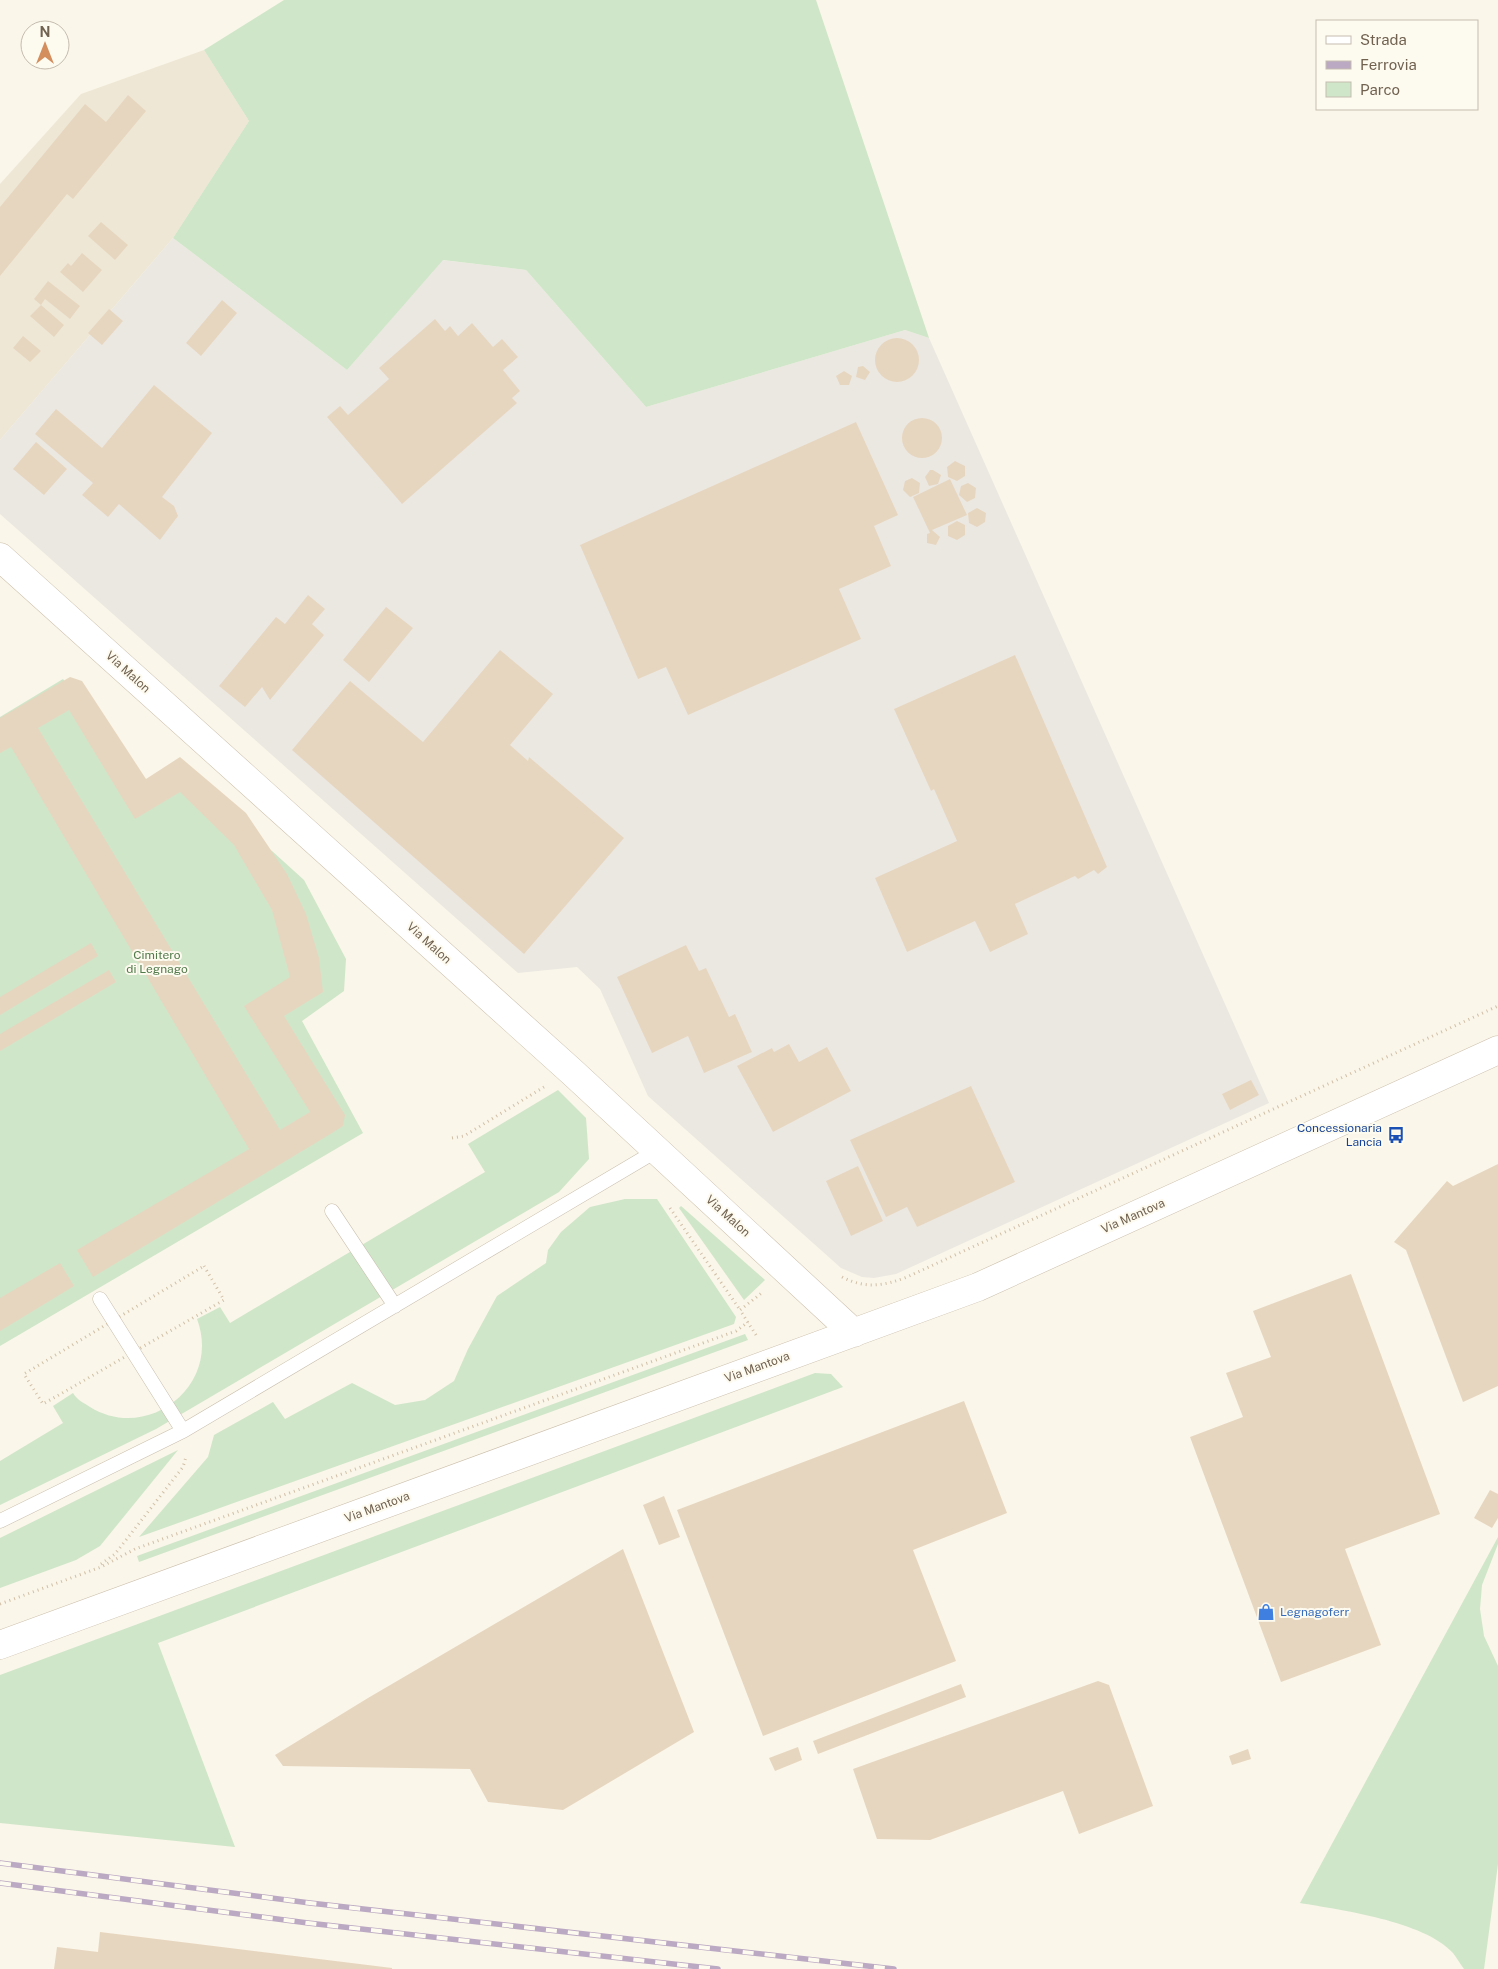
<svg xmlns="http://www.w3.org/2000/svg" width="1498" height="1969" font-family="'Public Sans',sans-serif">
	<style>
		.residential { fill: #eee7d5 }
		.industrial { fill: #ebe8e2 }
		.green { fill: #cfe6c9 }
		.building { fill: #e7d6bf; fill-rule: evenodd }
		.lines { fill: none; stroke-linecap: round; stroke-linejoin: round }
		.lane-casing { stroke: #c8beae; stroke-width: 15 }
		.secondary-casing { stroke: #cbbfac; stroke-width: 29 }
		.path { stroke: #d1bfa7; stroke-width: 3; stroke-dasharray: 1 4; stroke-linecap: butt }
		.lane { stroke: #fff; stroke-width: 14 }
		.secondary { stroke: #fff; stroke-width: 28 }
		.rail-casing { stroke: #bba8c3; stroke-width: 5.5 }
		.rail { stroke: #fdfaef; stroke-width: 4; stroke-dasharray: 11; stroke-linecap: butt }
		.labels { text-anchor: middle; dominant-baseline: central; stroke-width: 4; stroke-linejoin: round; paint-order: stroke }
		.street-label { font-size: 12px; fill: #716250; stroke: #fdfaef }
		.park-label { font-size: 12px; fill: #527b4c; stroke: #fdfaef }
		.transit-label { font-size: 12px; fill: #164399; stroke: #fdfaef; text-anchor: end }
		.shop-label { font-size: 12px; fill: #366cbe; stroke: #fdfaef; text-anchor: start }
	</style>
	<rect width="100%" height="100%" fill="#faf6e9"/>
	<path class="residential" d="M204,50L249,121L173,238L0,440V184L81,94Z"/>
	<path class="industrial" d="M173,238L347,370L442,260L526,270L646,407L905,330L929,338L1269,1103L896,1274L874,1278L862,1277L841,1268L648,1096L600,989L577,967L518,973L0,514V440Z"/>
	<path class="green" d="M284,0H816L929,338L905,330L646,407L526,270L443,260L347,370L173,238L249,121L204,50Z
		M63,679L144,785L184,766L235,825L272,851L304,880L346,959L344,991L302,1021L363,1133L0,1346V717Z
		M558,1090L586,1118L589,1159L559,1192L156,1429L0,1505V1461L63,1423L53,1406L73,1393C77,1400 84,1403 90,1407C148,1443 222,1385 197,1319L220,1307L230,1323L485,1172L468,1144Z
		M625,1199H657L736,1317L734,1324L139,1537L208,1457L214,1435L273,1402L285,1419L352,1383L395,1405L425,1400L454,1381L468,1349L497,1296L546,1263L548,1250L561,1232L590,1207Z
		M681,1206L765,1280L744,1300L679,1208Z
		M745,1334L748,1340L139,1562L137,1556Z
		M815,1373L831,1374L843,1387L158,1643L235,1847L0,1823V1675Z
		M178,1450L100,1546L76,1560L0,1588V1538Z
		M1498,1537V1544L1482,1585L1480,1609L1484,1636L1498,1666V1864L1484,1969H1464C1460,1964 1457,1958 1453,1953C1424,1921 1341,1910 1300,1903Z"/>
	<path class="building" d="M128,95L146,111L73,199L67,194L0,276V207L85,104L106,122Z
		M101,222L128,245L115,260L88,236Z
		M82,253L102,270L83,292L60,272L68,263L71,266Z
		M48,281L80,306L70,319L45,299L41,305L34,299Z
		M222,300L237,313L201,356L186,343Z
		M41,305L64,325L54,337L30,316Z
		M109,309L123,321L102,345L88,333Z
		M435,319L445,331L450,326L458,336L472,323L493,347L502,339L518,357L503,370L520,391L512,398L517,403L402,504L327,417L340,406L348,415L389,379L379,368Z
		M23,336L41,351L30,362L13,348Z
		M875 360a22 22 0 1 1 44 0a22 22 0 1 1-44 0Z
		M863,366L870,372L865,380L856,377L858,367Z
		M844,371L852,376L849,385H840L836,376Z
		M154,385L212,433L162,497L174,506L178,516L160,540L119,504L108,517L82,495L93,483L35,434L56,409L102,448Z
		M902 438a20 20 0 1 1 40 0a20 20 0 1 1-40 0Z
		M856,422L898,515L874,526L891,566L839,589L861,639L688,715L666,667L638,679L580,545Z
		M36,442L67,469L44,495L13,469Z
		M955,461L965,466V476L957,481L948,477L947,467Z
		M930,470H933L941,475L938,484L929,486L925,477Z
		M912,478L920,483L919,493L910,497L903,490L905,481Z
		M950,479L967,515L932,530L940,537L936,545L927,543V534L930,533L913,497Z
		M968,483L976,488L975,498L967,502L959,495L961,486Z
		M977,508L986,513L985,522L977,527L969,523L968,513Z
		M957,521L965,525V535L957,540L948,536V526Z
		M308,595L325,609L312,624L324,635L270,700L262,687L245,707L219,686L276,617L285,624Z
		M386,607L413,628L369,682L343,660Z
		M500,650L553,694L510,745L528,761L529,757L624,838L524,954L292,750L350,681L423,742Z
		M1015,655L1107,867L1098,874L1094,870L1078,879L1075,876L1015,904L1028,934L990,952L975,921L907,952L875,878L957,841L934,789L931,791L894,709Z
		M70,677L82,681L146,779L180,757L246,813L287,874L306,914L319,958L323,992L284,1016L345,1115L343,1126L332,1133L93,1277L77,1250L249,1149L11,747L0,753V718ZM69,710L135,819L180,792L234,845L272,910L290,977L244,1006L310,1112L280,1130L38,728Z
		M91,943L98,956L0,1015V997Z
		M686,945L699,971L706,968L729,1017L735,1014L752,1052L704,1073L688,1036L652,1053L617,977Z
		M109,970L116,982L0,1051V1034Z
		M789,1044L799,1062L827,1047L851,1091L773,1132L737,1066L772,1048L774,1052Z
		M1251,1080L1259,1095L1230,1110L1222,1094Z
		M971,1086L1015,1182L917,1227L907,1207L886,1217L850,1140Z
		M1498,1164V1386L1463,1402L1406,1250L1394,1242L1447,1181L1453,1186Z
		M858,1166L883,1221L851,1236L826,1181Z
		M60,1263L74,1286L0,1331V1298Z
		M1351,1274L1440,1514L1345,1549L1381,1645L1281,1682L1190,1437L1243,1417L1226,1373L1271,1357L1253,1311Z
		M964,1401L1007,1513L913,1550L956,1661L763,1736L677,1510Z
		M1490,1490L1498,1494V1518L1492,1528L1474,1518Z
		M664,1496L680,1537L659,1545L643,1505Z
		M623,1549L694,1732L563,1810L488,1802L470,1769L283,1766L275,1755L368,1698Z
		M1098,1681L1109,1685L1153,1806L1079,1834L1063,1791L930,1840L877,1839L853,1769Z
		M961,1684L966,1697L818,1754L813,1741Z
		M798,1747L802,1760L775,1771L769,1758Z
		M1248,1749L1251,1759L1232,1765L1229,1756Z
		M100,1932L392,1968V1969H54L57,1947L98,1952Z"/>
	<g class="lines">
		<g class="lane-casing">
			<path id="lane" d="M332,1211L395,1306
				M100,1299L183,1431
				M0,1521L183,1431L656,1151"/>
		</g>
		<g class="secondary-casing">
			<path id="secondary" d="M0,557L571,1071L854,1333
				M0,1645L978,1287L1498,1050"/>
		</g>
		<path class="path" d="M452,1138L464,1136L544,1087
			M670,1208L740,1310
			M204,1266L224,1300L43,1404L24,1374Z
			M842,1277C865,1289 884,1286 907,1277L1498,1006
			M756,1335L740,1310L763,1292
			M101,1564L115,1554L183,1467L186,1457
			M0,1604L101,1567L135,1549L736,1331L748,1322"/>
		<use href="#lane" class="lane"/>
		<use href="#secondary" class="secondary"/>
		<g class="rail-casing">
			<path id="rail" d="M0,1863L310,1903L894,1969
				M0,1883L308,1923L718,1969"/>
		</g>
		<use href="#rail" class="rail"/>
	</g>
	<defs>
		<g id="bus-bare" transform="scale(1.35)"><path d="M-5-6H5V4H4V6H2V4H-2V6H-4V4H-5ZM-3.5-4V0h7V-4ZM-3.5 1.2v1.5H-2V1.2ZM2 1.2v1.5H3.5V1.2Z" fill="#1a4fb4" stroke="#fdfaef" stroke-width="2.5" paint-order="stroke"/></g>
		<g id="shop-bare" transform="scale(1.35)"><path d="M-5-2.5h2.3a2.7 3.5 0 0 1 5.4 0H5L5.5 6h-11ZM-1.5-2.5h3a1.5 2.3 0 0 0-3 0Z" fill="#3f7fe0" stroke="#fdfaef" stroke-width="2.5" paint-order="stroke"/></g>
	</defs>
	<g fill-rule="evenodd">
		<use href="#bus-bare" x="1396" y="1135"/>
		<use href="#shop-bare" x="1266" y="1612"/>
	</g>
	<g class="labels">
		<g class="street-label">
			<text transform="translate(128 672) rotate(42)">Via Malon</text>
			<text transform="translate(429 943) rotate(42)">Via Malon</text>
			<text transform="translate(728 1216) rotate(42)">Via Malon</text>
			<text transform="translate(1133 1216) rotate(-24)">Via Mantova</text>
			<text transform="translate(757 1367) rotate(-20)">Via Mantova</text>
			<text transform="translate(377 1507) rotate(-20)">Via Mantova</text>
		</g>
		<g class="park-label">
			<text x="157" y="955">Cimitero<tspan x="157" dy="14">di Legnago</tspan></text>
		</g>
		<g class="transit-label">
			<text x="1382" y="1128">Concessionaria<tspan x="1382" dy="14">Lancia</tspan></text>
		</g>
		<g class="shop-label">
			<text x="1280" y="1612">Legnagoferr</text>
		</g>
	</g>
	<rect x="1316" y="20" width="162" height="90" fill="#fdfaef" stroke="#c5bdaf"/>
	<rect x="1326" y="36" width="25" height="8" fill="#ffffff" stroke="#c5bdaf"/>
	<text x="1360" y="45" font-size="15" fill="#716250">Strada</text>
	<rect x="1326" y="61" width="25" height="8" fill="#bba8c3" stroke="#c5bdaf"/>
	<text x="1360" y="70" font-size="15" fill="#716250">Ferrovia</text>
	<rect x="1326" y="82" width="25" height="15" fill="#cfe6c9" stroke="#c5bdaf"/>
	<text x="1360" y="95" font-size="15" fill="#716250">Parco</text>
	<g transform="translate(45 45)"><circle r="24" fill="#fdfaef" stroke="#c5bdaf"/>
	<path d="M0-4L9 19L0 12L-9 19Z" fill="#d48e5e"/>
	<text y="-8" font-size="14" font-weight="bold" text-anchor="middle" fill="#716250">N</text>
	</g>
</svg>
